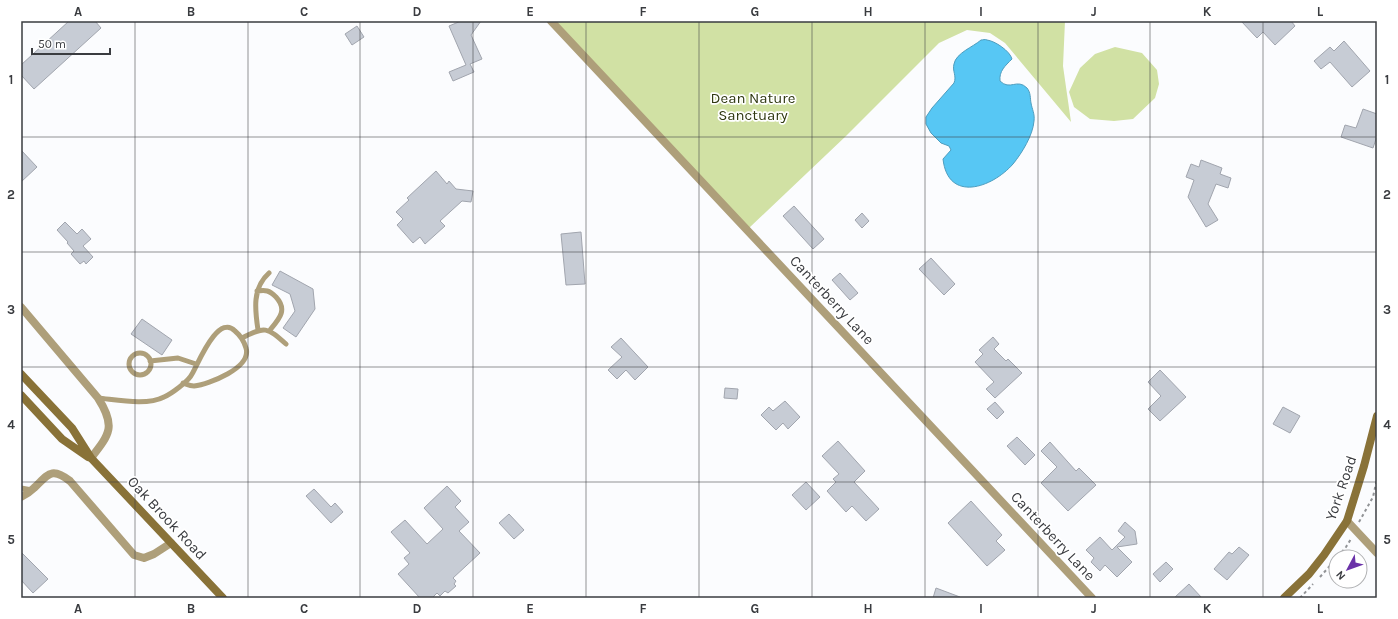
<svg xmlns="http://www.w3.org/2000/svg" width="1398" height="619" font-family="Karla,sans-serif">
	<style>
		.green { fill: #d1e1a4 }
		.water { fill: #57c7f4; stroke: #4e9dbe }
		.building { fill: #c7ccd5; stroke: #a1a5ae }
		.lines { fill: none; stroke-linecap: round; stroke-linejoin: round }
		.path { stroke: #919396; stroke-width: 2; stroke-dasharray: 3 3; stroke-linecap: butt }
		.lane { stroke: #ae9f7a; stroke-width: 5 }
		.street { stroke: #ae9f7a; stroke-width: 8 }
		.secondary { stroke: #897238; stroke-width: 8 }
		.grid { fill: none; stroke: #3a3c40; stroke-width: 1; stroke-opacity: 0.55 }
		.labels { text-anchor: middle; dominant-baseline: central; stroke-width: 3.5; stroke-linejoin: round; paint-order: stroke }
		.park-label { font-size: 15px; fill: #303912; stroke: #fff }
		.street-label { font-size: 15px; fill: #3a3c40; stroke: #fff }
		.neatline { fill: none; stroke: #3a3c40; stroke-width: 1.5 }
		.grid-label { font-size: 13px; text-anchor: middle; font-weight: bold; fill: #3a3c40 }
	</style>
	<rect width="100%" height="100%" fill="#fbfcfe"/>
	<path class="green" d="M555,21H1065L1063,66L1071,122L1005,43L990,33L967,30L939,43L846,136L749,228Z
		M1115,47L1142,53L1157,70L1159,84L1155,98L1133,119L1114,121L1090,119L1074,107L1069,92L1080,68L1095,54Z"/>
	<path class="water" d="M981,40C983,40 985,39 987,40C995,41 1010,51 1012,59C1005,66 999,71 1000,81C1010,91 1017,78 1027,88C1031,93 1030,98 1031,103C1032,109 1035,114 1034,121C1033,135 1022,153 1013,164C992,188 948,203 943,159L951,150L949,146L941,143L931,133L926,124V117L932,108L954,83C957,76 952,71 954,64C956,53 973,47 981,40Z"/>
	<path class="building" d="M69,21H95L101,28L34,89L21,75V65Z
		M461,21H481L471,35L482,59L470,64L474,72L453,81L449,72L466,65L449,26Z
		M1241,21H1291L1295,26L1275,45L1263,32L1257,38Z
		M357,26L364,37L352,45L345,34Z
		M1344,41L1370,71L1352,87L1330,62L1321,69L1314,61L1330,47L1334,51Z
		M1363,109L1377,114V136L1373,148L1341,137L1345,125L1356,128Z
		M21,150L37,167L21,182Z
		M1201,160L1222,168L1220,174L1231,178L1228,188L1216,184L1208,204L1218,220L1206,227L1188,197L1194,180L1186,177L1191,164L1199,167Z
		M436,171L447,184L449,181L456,189L473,191L471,202L462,201L440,221L445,226L425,244L420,237L413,243L397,225L403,219L396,212L409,200L407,198Z
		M794,206L824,239L813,249L783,216Z
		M862,213L869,221L862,228L855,220Z
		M65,222L77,234L82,229L91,239L83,246L93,257L86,264L84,261L80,264L71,254L74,251L67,243L68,242L57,230Z
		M581,232L585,284L566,285L561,234Z
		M931,258L955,284L944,295L919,269Z
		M280,271L313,289L315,309L296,337L283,328L295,311L290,294L272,285Z
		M840,273L858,293L850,300L832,280Z
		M142,319L172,340L162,355L131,334Z
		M993,337L999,344L994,349L1006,361L1008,359L1022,373L995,398L986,389L994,382L975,362L983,354L979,350Z
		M621,338L648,367L635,380L626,370L617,379L608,370L622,357L611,347Z
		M1160,370L1186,397L1160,421L1148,409L1161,396L1148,382Z
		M725,388L738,389L737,399L724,398Z
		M785,401L800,417L788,429L783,423L776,430L761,415L769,407L773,411Z
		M995,402L1004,412L997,419L987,409Z
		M1283,407L1300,416L1290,433L1273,424Z
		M1017,437L1035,455L1025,465L1007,446Z
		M838,441L865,471L854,482L879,509L866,521L852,506L846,512L827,491L836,482L833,479L839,474L822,456Z
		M1050,442L1076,471L1079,468L1096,485L1068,511L1041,483L1057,467L1041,451Z
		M806,482L820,497L806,510L792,495Z
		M447,486L461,501L455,507L469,522L459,531L480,553L453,578L456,581L454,584L456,586L448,593L445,591L440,596L437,593L432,598H420L398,574L409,564L404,558L410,553L391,532L405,520L427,544L443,529L424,508Z
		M314,489L331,507L335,503L343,512L331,523L306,496Z
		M971,501L1002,535L996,541L1005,550L987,566L948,523Z
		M509,514L524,530L514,539L499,523Z
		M1125,522L1135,531L1137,544L1117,547L1132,562L1117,577L1105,565L1100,571L1091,562L1094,558L1086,550L1100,537L1112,550L1125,537L1118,531Z
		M1239,547L1249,555L1227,580L1214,569L1229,552L1232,554Z
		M21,552L48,579L33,593L21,580Z
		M1166,562L1173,569L1160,582L1153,574Z
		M1189,584L1202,598H1174Z
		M936,588L960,597V598H933Z"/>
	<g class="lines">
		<path class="path" d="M1359,522L1373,497L1377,479
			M1338,557L1346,547L1351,539
			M1320,577L1336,559
			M1300,598L1313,584"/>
		<path class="lane" d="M257,291C266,290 269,290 276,297C288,310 279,319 270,330
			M258,330C255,310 252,288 269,273
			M242,338C265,326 267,327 286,344
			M129 364a11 11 0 1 1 22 0a11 11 0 1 1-22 0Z
			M150,361L178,358L196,364
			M98,398C118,400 147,406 164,397C171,394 189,381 192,374C198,364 218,313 235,331C241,336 244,341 246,348C252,368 209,384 194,386C190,386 186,384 183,383
			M21,488L32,490"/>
		<path class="street" d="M551,21L1092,598
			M21,307L98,398C116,426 110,434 91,458
			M21,497C25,495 30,492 34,488C48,475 51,466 70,481L134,555L144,558L154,554L171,543
			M1347,521L1377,553"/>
		<path class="secondary" d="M21,374L72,428L91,458L223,598
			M21,395L62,439L88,457
			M1284,598L1309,574L1324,555L1347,521L1364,466L1377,416"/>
	</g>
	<path class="grid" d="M135,21V598M248,21V598M360,21V598M473,21V598M586,21V598M699,21V598M812,21V598M925,21V598M1038,21V598M1150,21V598M1263,21V598M21,137H1377M21,252H1377M21,367H1377M21,482H1377"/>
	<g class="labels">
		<g class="park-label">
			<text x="753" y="98">Dean Nature<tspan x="753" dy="17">Sanctuary</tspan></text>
		</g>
		<g class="street-label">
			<text transform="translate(832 300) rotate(47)">Canterberry Lane</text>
			<text transform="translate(1341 488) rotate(-71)">York Road</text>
			<text transform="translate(167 518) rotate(47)">Oak Brook Road</text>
			<text transform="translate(1053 536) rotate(47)">Canterberry Lane</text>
		</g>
	</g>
	<rect width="1398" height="619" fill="none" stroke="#ffffff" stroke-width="44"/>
	<g transform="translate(1348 569) rotate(229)"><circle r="19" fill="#ffffff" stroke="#b0b1b3"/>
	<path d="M0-3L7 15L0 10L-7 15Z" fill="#6a32a8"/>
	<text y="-6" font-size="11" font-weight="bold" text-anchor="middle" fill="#3a3c40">N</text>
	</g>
	<path d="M32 48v6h78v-6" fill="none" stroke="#3a3c40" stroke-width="2"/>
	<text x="38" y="48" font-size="12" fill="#3a3c40" stroke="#ffffff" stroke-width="3" paint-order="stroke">50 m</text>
	<rect x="22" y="22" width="1354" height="575" class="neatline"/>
	<g class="grid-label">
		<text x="78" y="16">A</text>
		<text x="191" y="16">B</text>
		<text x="304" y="16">C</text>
		<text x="417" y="16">D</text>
		<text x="530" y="16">E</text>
		<text x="643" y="16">F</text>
		<text x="755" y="16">G</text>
		<text x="868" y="16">H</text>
		<text x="981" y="16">I</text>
		<text x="1094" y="16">J</text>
		<text x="1207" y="16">K</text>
		<text x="1320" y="16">L</text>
		<text x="11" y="84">1</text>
		<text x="1387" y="84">1</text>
		<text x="11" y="199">2</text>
		<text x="1387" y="199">2</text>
		<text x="11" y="314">3</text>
		<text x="1387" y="314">3</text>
		<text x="11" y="429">4</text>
		<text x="1387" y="429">4</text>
		<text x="11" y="544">5</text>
		<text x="1387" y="544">5</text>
		<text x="78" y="613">A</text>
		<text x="191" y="613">B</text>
		<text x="304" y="613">C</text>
		<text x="417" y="613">D</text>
		<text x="530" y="613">E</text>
		<text x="643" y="613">F</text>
		<text x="755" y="613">G</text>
		<text x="868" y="613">H</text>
		<text x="981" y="613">I</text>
		<text x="1094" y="613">J</text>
		<text x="1207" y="613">K</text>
		<text x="1320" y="613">L</text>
	</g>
</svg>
